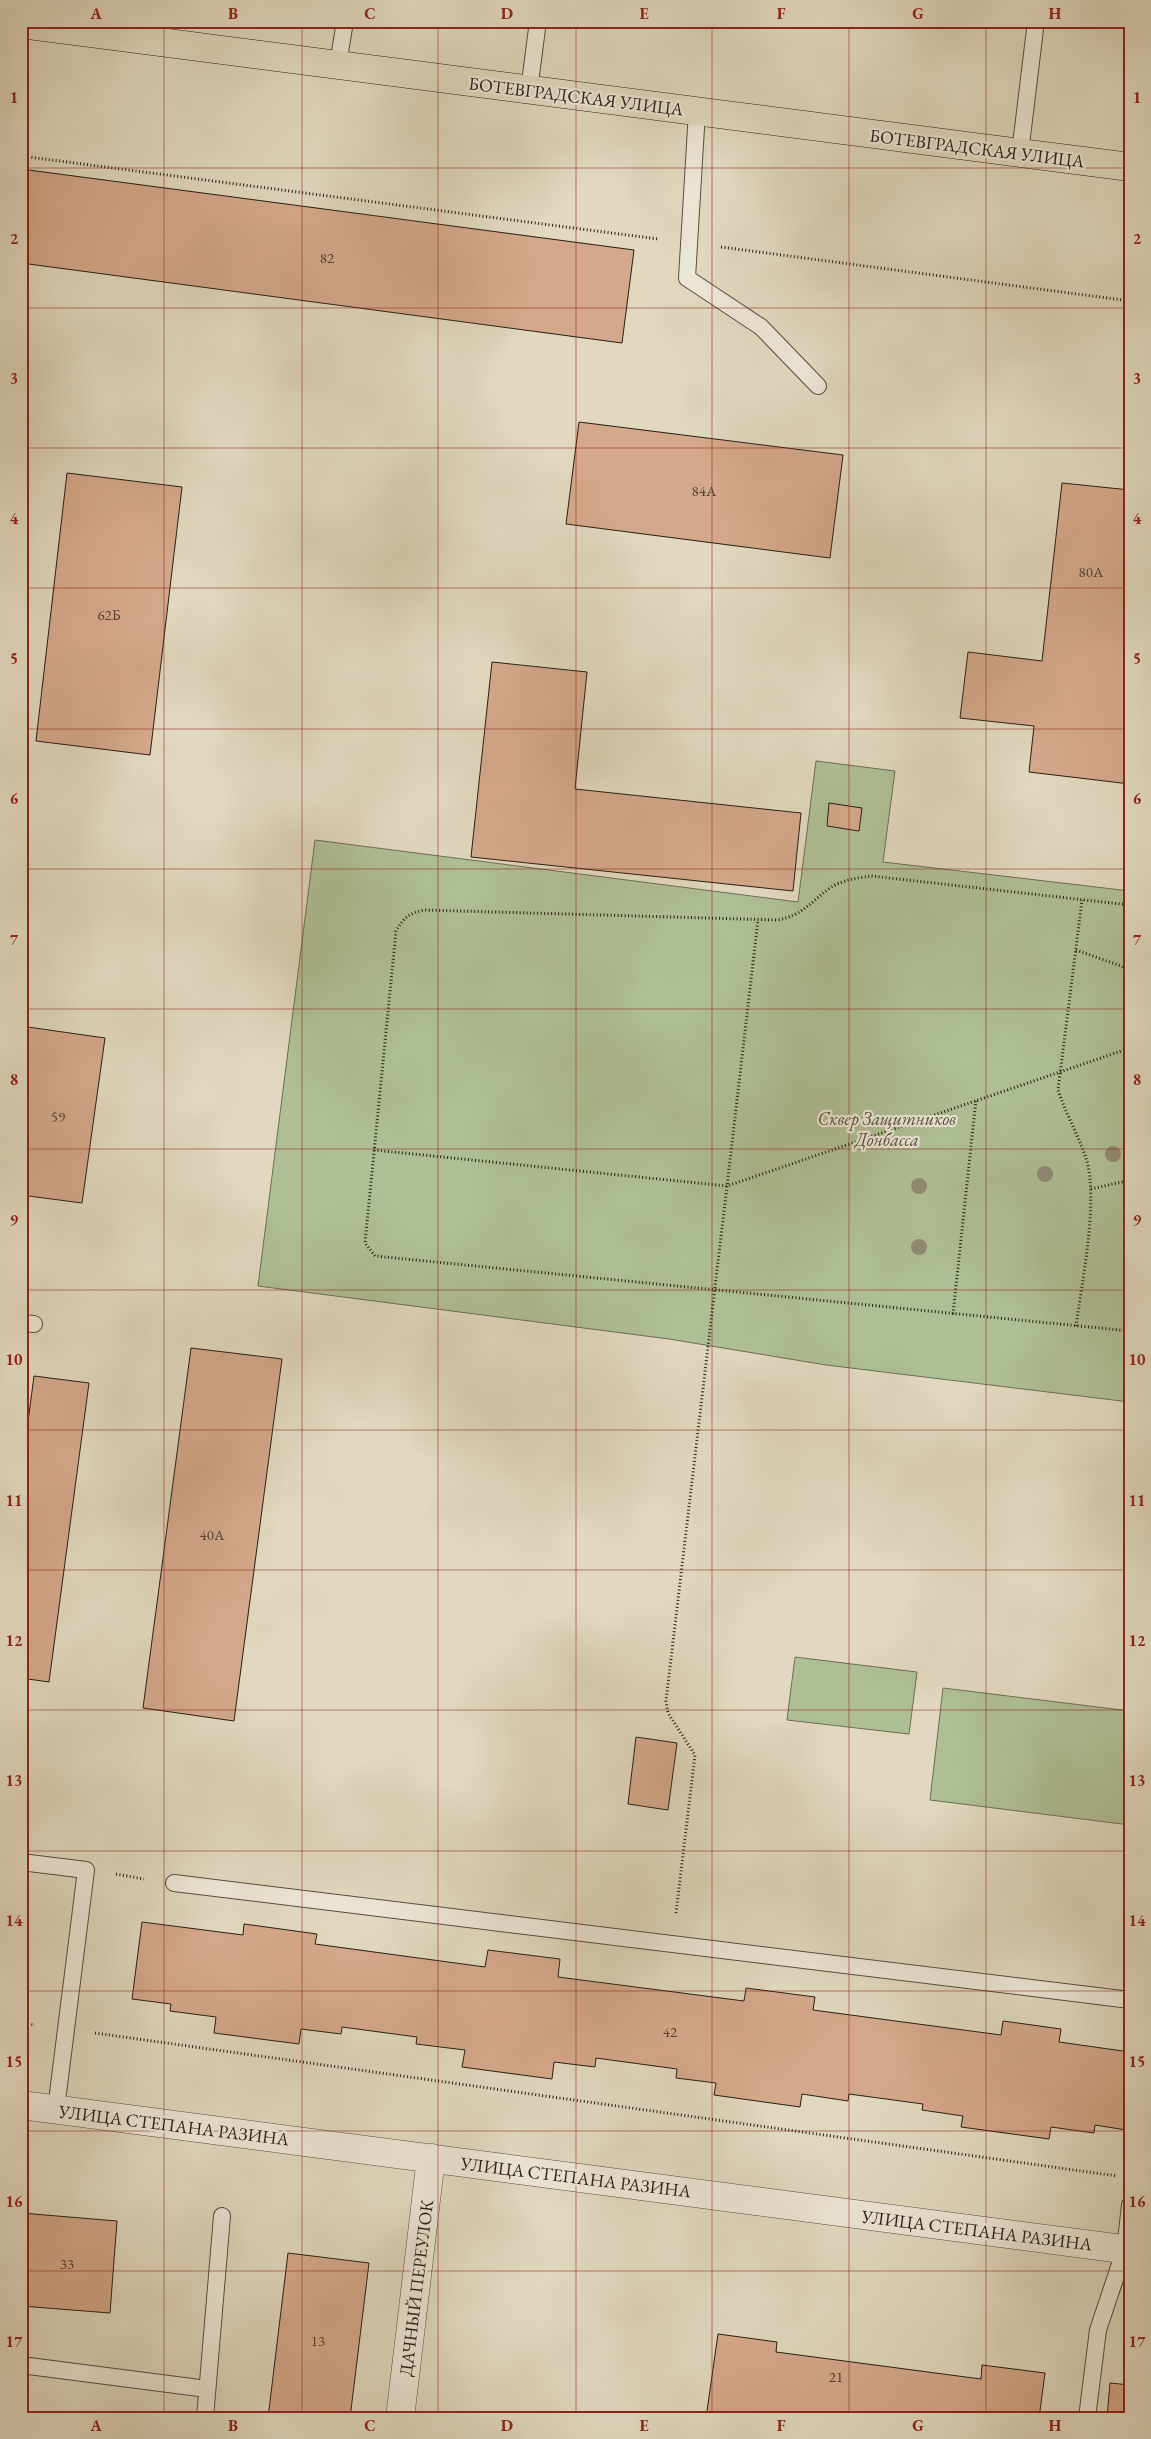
<svg xmlns="http://www.w3.org/2000/svg" width="1151" height="2439" font-family="'EB Garamond',serif">
	<style>
		.green { fill: #afbf95; stroke: #6b6e55 }
		.building { fill: #d4a88a; stroke: #271e15 }
		.lines { fill: none; stroke-linecap: round; stroke-linejoin: round }
		.lane-casing { stroke: #564c40; stroke-width: 18 }
		.street-casing { stroke: #564c40; stroke-width: 29 }
		.primary-casing { stroke: #271e15; stroke-width: 29 }
		.path { stroke: #271e15; stroke-width: 3; stroke-dasharray: 1 2.5; stroke-linecap: butt }
		.lane { stroke: #ece6d5; stroke-width: 16 }
		.street { stroke: #ece6d5; stroke-width: 28 }
		.primary { stroke: #e1d8bf; stroke-width: 28 }
		.tree { fill: #918c76 }
		.grid { fill: none; stroke: #8f2418; stroke-width: 1; stroke-opacity: 0.55 }
		.labels { text-anchor: middle; dominant-baseline: central; stroke-width: 4.5; stroke-linejoin: round; paint-order: stroke }
		.number-label { font-size: 15px; fill: #524032 }
		.street-label { font-size: 18px; fill: #271e15; stroke: #ece6d5 }
		.park-label { font-size: 18px; font-style: italic; fill: #504e3b; stroke: #ece6d5 }
		.neatline { fill: none; stroke: #8f2418; stroke-width: 2 }
		.grid-label { font-size: 16px; text-anchor: middle; font-weight: bold; fill: #8f2418 }
	</style>
	<rect width="100%" height="100%" fill="#e1d8bf"/>
	<filter id="stains"><feTurbulence type="fractalNoise" baseFrequency=".004" numOctaves="4"/><feColorMatrix values="0 0 0 0 .2 0 0 0 0 .09 0 0 0 0 .02 0 0 0 .5 -.17"/></filter>
	<radialGradient id="worn" r=".72"><stop offset=".6" stop-color="#630" stop-opacity="0"/><stop offset="1" stop-color="#630" stop-opacity=".3"/></radialGradient>
	<path class="green" d="M816,761L895,771L883,862L1130,891V1402L826,1365L669,1339L258,1286L315,840L798,902Z
		M795,1657L917,1672L909,1734L787,1720Z
		M943,1688L1130,1711V1825L930,1800Z"/>
	<path class="building" d="M21,169L634,250L622,343L21,263Z
		M579,422L843,455L830,558L566,524Z
		M67,473L182,487L150,755L36,741Z
		M1062,483L1130,490V784L1029,772L1034,726L960,718L968,652L1042,661Z
		M492,662L587,672L575,789L801,813L793,891L471,857Z
		M829,803L862,808L859,831L827,826Z
		M21,1026L105,1038L82,1203L21,1195Z
		M191,1348L282,1359L234,1721L143,1708Z
		M34,1376L89,1383L49,1682L21,1678V1475Z
		M636,1737L677,1743L668,1810L628,1804Z
		M142,1922L243,1935L244,1924L317,1934L315,1944L485,1967L488,1950L560,1959L558,1977L744,2001L746,1988L815,1997L813,2010L1001,2035L1003,2021L1061,2029L1059,2042L1130,2052V2102L1126,2130L1095,2125L1094,2133L1051,2127L1049,2139L961,2127L963,2116L922,2110L923,2104L849,2094L848,2101L802,2094L800,2107L714,2095L716,2083L676,2078L677,2069L596,2058L595,2067L554,2062L552,2079L462,2067L465,2050L416,2044L417,2037L342,2027L341,2034L301,2029L299,2044L214,2033L216,2017L170,2011L171,2004L132,1999Z
		M21,2213L117,2221L110,2313L21,2306Z
		M288,2253L369,2263L350,2418H268Z
		M718,2334L777,2342L776,2352L981,2379L982,2365L1045,2373L1039,2418H706Z
		M1110,2383L1130,2385V2418H1107Z"/>
	<g class="lines">
		<g class="lane-casing">
			<path id="lane" d="M338,65L345,21
				M529,90L538,21
				M697,111L687,278L761,327L818,386
				M1020,153L1036,21
				M21,1323L34,1324
				M21,1862L86,1870L56,2109
				M174,1883L1130,2000
				M21,2365L207,2389
				M205,2418L222,2216
				M1087,2418L1098,2330L1125,2249L1130,2205"/>
		</g>
		<g class="street-casing">
			<path id="street" d="M21,2105L1130,2250
				M400,2418L431,2158"/>
		</g>
		<g class="primary-casing">
			<path id="primary" d="M21,24L1130,167"/>
		</g>
		<path class="path" d="M1105,21L1130,24
			M21,156L658,239
			M721,247L1130,301
			M1130,905L871,876C857,878 842,880 830,888C809,903 805,914 778,920L424,910C410,913 403,918 396,931L365,1243L375,1256L1130,1331
			M1076,950L1121,966L1130,972
			M374,1150L727,1186L758,920
			M1091,1189L1130,1180
			M953,1314L976,1100
			M1076,1326C1082,1282 1099,1199 1086,1158C1078,1135 1066,1114 1058,1090L1082,900
			M116,1874L144,1879
			M676,1913L695,1755L668,1713L666,1701L727,1186L1130,1048
			M21,2023L35,2025
			M95,2033L1117,2176"/>
		<use href="#lane" class="lane"/>
		<use href="#street" class="street"/>
		<use href="#primary" class="primary"/>
	</g>
	<g class="tree">
		<circle cx="1113" cy="1154" r="8"/>
		<circle cx="1045" cy="1174" r="8"/>
		<circle cx="919" cy="1186" r="8"/>
		<circle cx="919" cy="1247" r="8"/>
	</g>
	<path class="grid" d="M164,21V2418M302,21V2418M438,21V2418M576,21V2418M712,21V2418M849,21V2418M986,21V2418M21,168H1130M21,308H1130M21,448H1130M21,588H1130M21,729H1130M21,869H1130M21,1009H1130M21,1149H1130M21,1290H1130M21,1430H1130M21,1570H1130M21,1710H1130M21,1851H1130M21,1991H1130M21,2131H1130M21,2271H1130"/>
	<g class="labels">
		<g class="number-label">
			<text x="327" y="257">82</text>
			<text x="704" y="490">84А</text>
			<text x="1091" y="571">80А</text>
			<text x="109" y="614">62Б</text>
			<text x="58" y="1116">59</text>
			<text x="212" y="1534">40А</text>
			<text x="670" y="2031">42</text>
			<text x="67" y="2263">33</text>
			<text x="318" y="2340">13</text>
			<text x="836" y="2376">21</text>
		</g>
		<g class="street-label">
			<text transform="translate(576 96) rotate(7)">БОТЕВГРАДСКАЯ УЛИЦА</text>
			<text transform="translate(977 148) rotate(7)">БОТЕВГРАДСКАЯ УЛИЦА</text>
			<text transform="translate(174 2125) rotate(7)">УЛИЦА СТЕПАНА РАЗИНА</text>
			<text transform="translate(576 2177) rotate(7)">УЛИЦА СТЕПАНА РАЗИНА</text>
			<text transform="translate(977 2230) rotate(7)">УЛИЦА СТЕПАНА РАЗИНА</text>
			<text transform="translate(416 2288) rotate(-83)">ДАЧНЫЙ ПЕРЕУЛОК</text>
		</g>
		<g class="park-label">
			<text x="887" y="1118">Сквер Защитников<tspan x="887" dy="21">Донбасса</tspan></text>
		</g>
	</g>
	<rect width="1151" height="2439" fill="none" stroke="#e1d8bf" stroke-width="55"/>
	<rect x="28" y="28" width="1096" height="2384" class="neatline"/>
	<g class="grid-label">
		<text x="96" y="19">A</text>
		<text x="233" y="19">B</text>
		<text x="370" y="19">C</text>
		<text x="507" y="19">D</text>
		<text x="644" y="19">E</text>
		<text x="781" y="19">F</text>
		<text x="918" y="19">G</text>
		<text x="1055" y="19">H</text>
		<text x="14" y="103">1</text>
		<text x="1137" y="103">1</text>
		<text x="14" y="244">2</text>
		<text x="1137" y="244">2</text>
		<text x="14" y="384">3</text>
		<text x="1137" y="384">3</text>
		<text x="14" y="524">4</text>
		<text x="1137" y="524">4</text>
		<text x="14" y="664">5</text>
		<text x="1137" y="664">5</text>
		<text x="14" y="804">6</text>
		<text x="1137" y="804">6</text>
		<text x="14" y="945">7</text>
		<text x="1137" y="945">7</text>
		<text x="14" y="1085">8</text>
		<text x="1137" y="1085">8</text>
		<text x="14" y="1225">9</text>
		<text x="1137" y="1225">9</text>
		<text x="14" y="1365">10</text>
		<text x="1137" y="1365">10</text>
		<text x="14" y="1506">11</text>
		<text x="1137" y="1506">11</text>
		<text x="14" y="1646">12</text>
		<text x="1137" y="1646">12</text>
		<text x="14" y="1786">13</text>
		<text x="1137" y="1786">13</text>
		<text x="14" y="1926">14</text>
		<text x="1137" y="1926">14</text>
		<text x="14" y="2067">15</text>
		<text x="1137" y="2067">15</text>
		<text x="14" y="2207">16</text>
		<text x="1137" y="2207">16</text>
		<text x="14" y="2347">17</text>
		<text x="1137" y="2347">17</text>
		<text x="96" y="2431">A</text>
		<text x="233" y="2431">B</text>
		<text x="370" y="2431">C</text>
		<text x="507" y="2431">D</text>
		<text x="644" y="2431">E</text>
		<text x="781" y="2431">F</text>
		<text x="918" y="2431">G</text>
		<text x="1055" y="2431">H</text>
	</g>
	<rect width="100%" height="100%" filter="url(#stains)"/>
	<rect width="100%" height="100%" fill="url(#worn)"/>
</svg>
